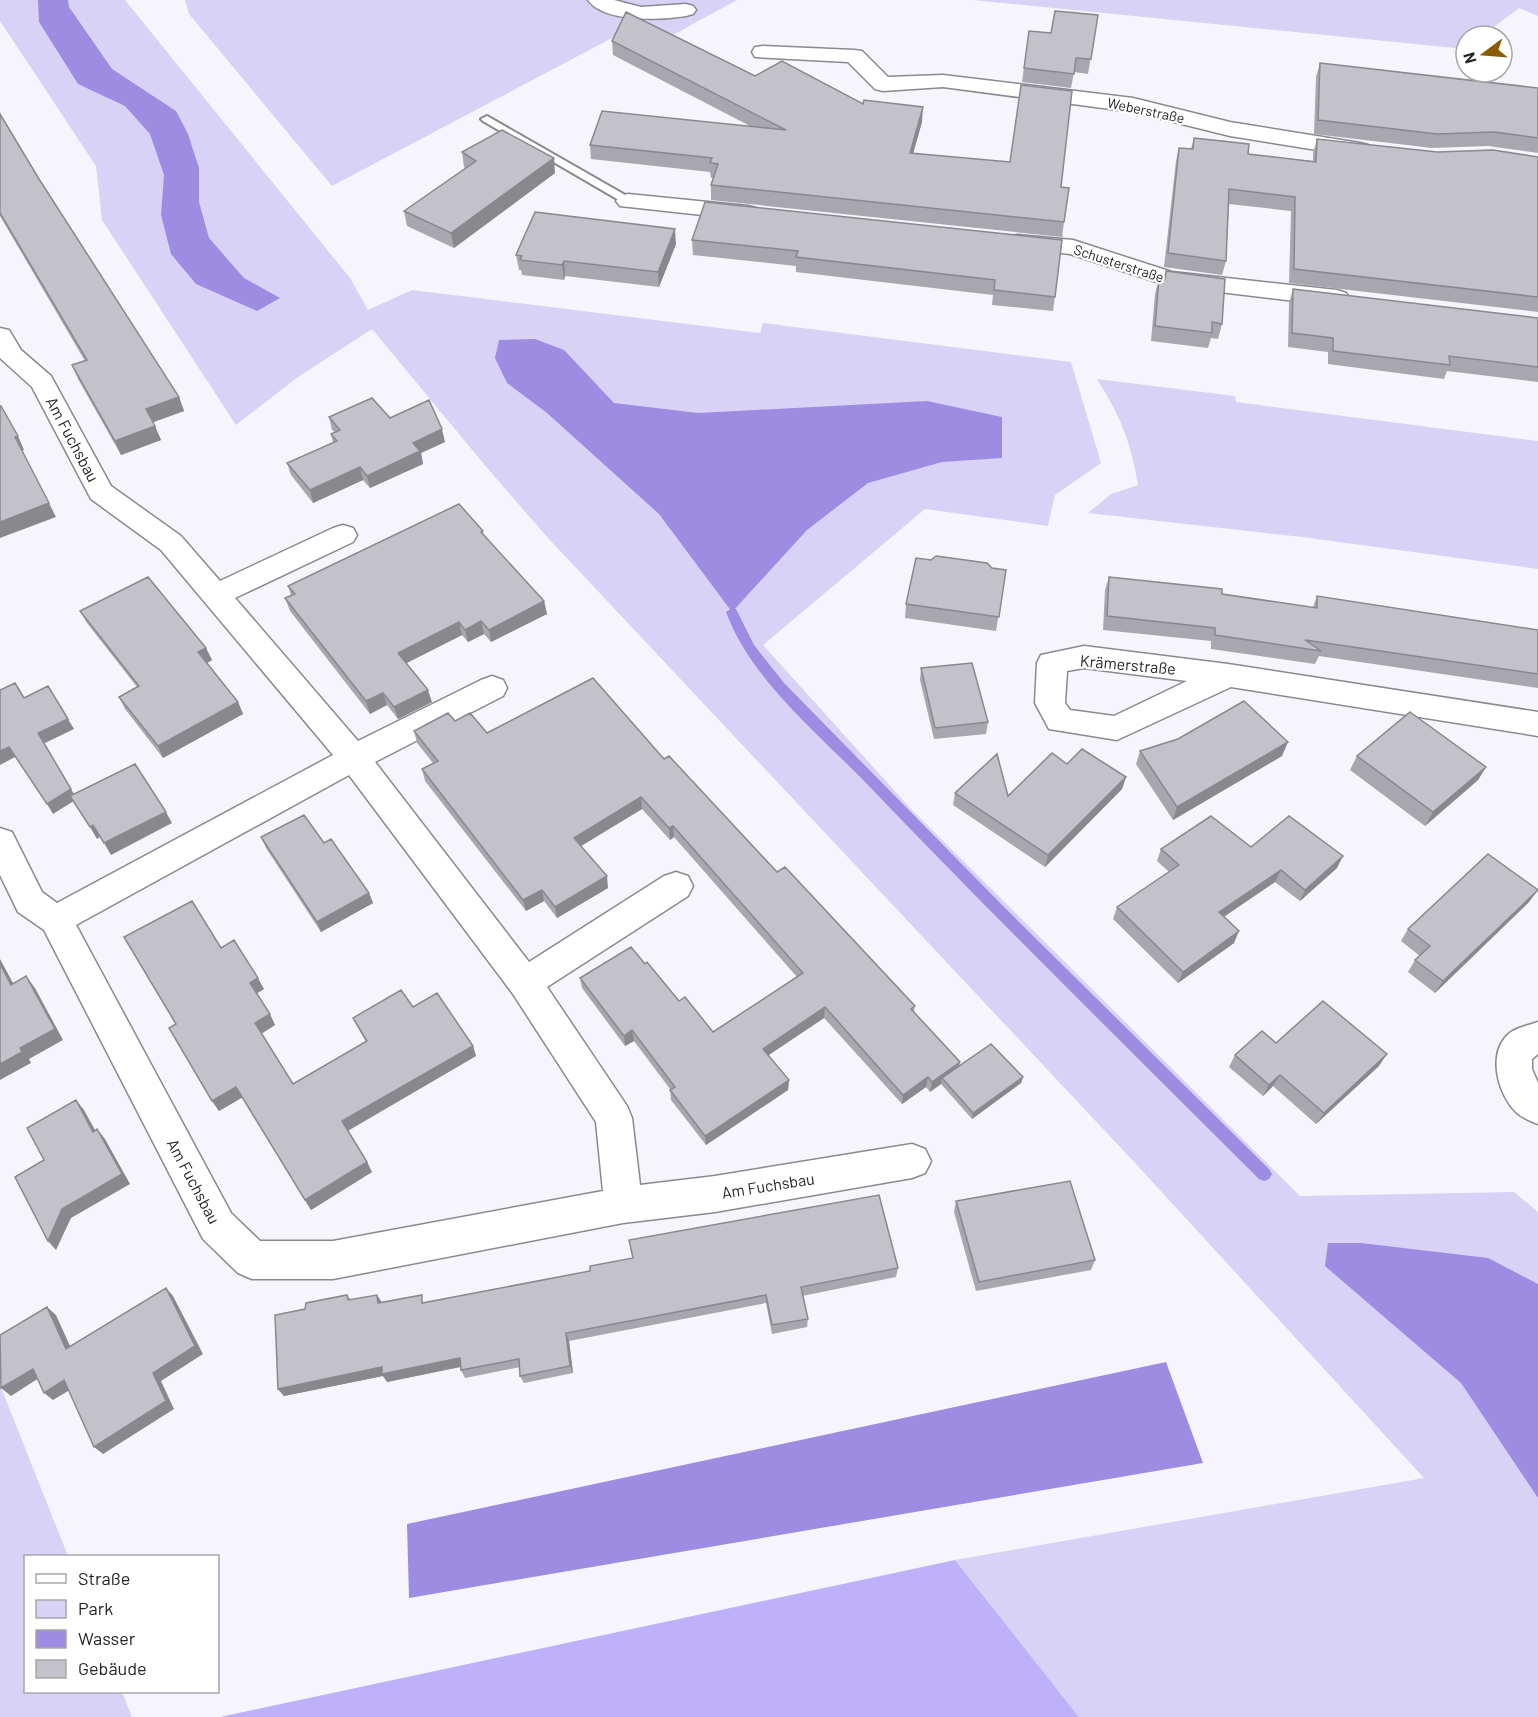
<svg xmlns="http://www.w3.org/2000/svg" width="1538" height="1717" font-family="Barlow,sans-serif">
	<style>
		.green { fill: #d8d2f7 }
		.forest { fill: #beb1f9 }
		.water { fill: #9e8be2 }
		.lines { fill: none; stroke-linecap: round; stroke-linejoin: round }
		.stream { fill: #9e8be2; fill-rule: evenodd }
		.service-casing { stroke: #8a8991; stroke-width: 4 }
		.minor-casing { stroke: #8a8991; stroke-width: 3 }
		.service { fill: #fff; fill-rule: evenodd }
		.minor { fill: #fff; fill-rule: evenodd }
		.wall { fill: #a8a7ae }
		.shaded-wall { fill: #88888d }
		.building { fill: #c3c2ca; stroke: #88888d; stroke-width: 1.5 }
		.labels { text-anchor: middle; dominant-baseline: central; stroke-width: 4.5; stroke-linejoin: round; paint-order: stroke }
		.far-street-label { font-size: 14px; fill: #242427; stroke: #fff }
		.street-label { font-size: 16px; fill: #242427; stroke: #fff }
	</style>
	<rect width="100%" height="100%" fill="#f6f5fd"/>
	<path class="green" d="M0,0H125L350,278L368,310L412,290L760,333L763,323L1071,362L1101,463L1055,495L1048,526L925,509L763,645L911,809L1300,1196L1514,1192L1538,1212V1717H1079L955,1560L1424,1478L1136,1164L548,538L488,469L372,329L298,377L236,425L102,220L96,166L0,21Z
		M185,0H737L660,42L629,29L332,186L189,14Z
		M972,0H1538V16L1519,8L1482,36H1466L1465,49Z
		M1097,379L1235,396L1236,402L1538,441V569L1302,537L1088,513L1111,494L1138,485C1130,439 1121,418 1097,379Z
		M0,1385L68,1556H26V1692H122L132,1717H0Z"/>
	<path class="forest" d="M955,1560L1079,1717H220Z"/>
	<path class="water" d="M38,0H68L69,7L112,69L176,111L188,134L199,168V202L209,238L244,278L280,298L257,311L196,284L171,254L161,215L164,175L150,134L125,106L78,84L39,22Z
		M535,339L564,350L614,403L698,413L927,401L1002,417V458L942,462L868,483L807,530L732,612L659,514L547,413L507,383L495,358L499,340Z
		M1328,1243H1361L1488,1258L1538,1284V1498L1461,1383L1325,1266Z
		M1166,1362L1203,1463L409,1598L407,1524Z"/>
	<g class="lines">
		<path class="stream" d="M732,608L736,609L754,645L784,683L1005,908L1269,1169L1272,1174L1269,1179L1264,1181L1259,1179C1128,1048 996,919 869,786C819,734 751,680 726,612Z"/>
		<g class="service-casing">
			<path id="service" d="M487,116L632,199L634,201L628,205L624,203L483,121L481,119Z"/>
		</g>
		<g class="minor-casing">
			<path id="minor" d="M588,0H614L641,7L686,4L693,6L696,10L693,14L686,16C661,20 604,23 588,0Z
				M763,46L854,50L862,51L888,77L943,75L1133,98L1230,122L1360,143L1368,145L1371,150L1368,155L1360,157L1230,136L1133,112L943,87L883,91L875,89L848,62L755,57L752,52L755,47Z
				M628,194L748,206L756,208L760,213L756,218L748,220L620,206L616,201L620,196Z
				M1017,235L1073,240L1172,272L1337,290L1346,293L1349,298L1346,303L1337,306L1169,286L1070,254L1009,247L1005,242L1009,237Z
				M0,328L9,330L21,350L51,376L111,486L181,536L220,581L333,528L343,525L353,528L357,535L353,542L235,598L358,741L481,680L492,676L503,680L507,688L503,696L375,762L529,962L664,876L676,872L688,876L693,886L688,896L547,987L627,1106L632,1118L640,1185L715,1176L912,1144L925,1149L931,1161L925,1173L912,1178L715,1212L623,1223L333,1279H252L238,1273L203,1239L44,930L18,912L0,875V828L12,832L42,892L57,903L333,755L161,550L91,499L32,387L0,358ZM349,775L513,994L596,1122L603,1191L333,1241H260L231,1213L76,925Z
				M1084,646L1228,664L1538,712V736L1231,687L1117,740L1049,729L1035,703L1037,663L1041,655ZM1084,668L1187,681L1114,716L1070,710L1065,703L1067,671Z
				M1538,1022V1054L1532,1059V1069L1538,1083V1124C1530,1121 1523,1118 1517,1113C1497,1094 1486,1051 1511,1032C1519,1027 1529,1025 1538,1022Z"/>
		</g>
		<use href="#service" class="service"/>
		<use href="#minor" class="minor"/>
	</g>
	<path class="wall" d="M1098,15L1088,74L1074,72L1071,88L1022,82L1029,31L1051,33Z
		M612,41L755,76L863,104L922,122L913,153L1061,187L1064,222L1062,237L711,200V185L713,178H711L710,172L591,159L590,145L750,126L613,55Z
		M1320,63L1538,88V153L1488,146L1432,148L1314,134L1316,77Z
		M0,114L39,179L179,397L184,411L153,422L161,440L121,455L78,379L72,365L85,361L0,216Z
		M1194,138L1248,154L1313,161V153L1317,139L1437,152L1538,157V312L1289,283L1291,211L1229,204L1226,261L1222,275L1164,267L1176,161L1179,148L1191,149Z
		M462,152L555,173L454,248L407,226L404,211L465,168L464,167Z
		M692,240H1062L1053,311L992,305L993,295L796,272V266L693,255Z
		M676,244L659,287L565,276L564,280L522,275L521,270H519L516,255Z
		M1166,271L1222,324L1218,339L1211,338L1208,348L1151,341L1155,294L1159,279H1164Z
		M1293,289L1538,318V382L1447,371L1444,379L1328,364V352L1288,347L1289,303Z
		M329,417L390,418L445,442L421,453L423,464L370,488L363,480L313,503L291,475L287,463L333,443L331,434L335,432L332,430Z
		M483,531V535L544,601L547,614L491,642L484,634L468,642L462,635L406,663L432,702L398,719L387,705L370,714L290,611L285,598L291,595L288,586Z
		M992,568L1006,570L996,631L905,618L906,604Z
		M1109,577L1313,607L1317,596L1538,630V688L1319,656L1315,664L1211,649V641L1103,630L1105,590Z
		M80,611L206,648L212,660L207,663L238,702L243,714L163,758L125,709L119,697L137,687L87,623Z
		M921,668L988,722L986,734L934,739L920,680Z
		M455,721L487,733L664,759L777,872L915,1006L914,1012L959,1066L1023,1077L1021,1083L972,1119L941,1084L930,1092L926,1087L902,1104L824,1018L768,1055L789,1080L788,1090L706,1145L671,1100L670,1089L634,1041L625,1046L582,988L580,978L645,964L679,1001L713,1032L797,977L674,837L670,840L642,809L581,846L608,888L557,918L544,901L526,911L425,781L422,769L433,763L417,743L414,731Z
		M1140,751L1282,756L1173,820L1136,764Z
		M1357,756L1486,767L1478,780L1425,826L1350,770Z
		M1067,764L1126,777L1122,789L1045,867L953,805L955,793L1008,796Z
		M261,837L324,843L369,893L373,903L321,932L266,848Z
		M1251,847L1337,868L1300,901L1275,882L1224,917L1234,943L1178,983L1113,919L1117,907L1169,872L1157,861L1161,849Z
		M1529,902L1435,993L1408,972L1415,960L1420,956L1401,941L1408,929Z
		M221,948L264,989L257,993L275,1025L261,1033L293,1084L366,1042L358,1028L353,1018L413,1007L473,1046L476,1056L348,1131L367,1162L372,1172L311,1210L243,1097L219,1111L212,1101Z
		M1276,1043L1379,1066L1316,1124L1273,1086L1263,1096L1229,1067L1235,1055Z
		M956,1201L1095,1260L1091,1270L976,1291L954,1212Z
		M898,1268L896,1277L802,1296L808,1319L807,1327L772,1334L766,1303L569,1341L573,1373L524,1383L520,1376V1367L465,1378L461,1370V1367L387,1382L383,1376L284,1396L278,1389L347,1295L351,1300L377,1295L382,1303L426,1302Z"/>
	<path class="shaded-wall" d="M923,107L922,122L909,168L910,153Z
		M554,158L555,173L454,248L451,233Z
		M675,229L676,244L659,287L658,272Z
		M564,261L565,276L564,280L562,265Z
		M179,397L184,411L151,423L146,409Z
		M155,426L161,440L121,455L115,441Z
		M442,429L445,442L421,453L423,464L370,488L367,476L413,443Z
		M18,436L24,450L21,451L15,437Z
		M360,467L363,480L313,503L310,490Z
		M49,503L56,517L0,538V522Z
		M544,601L547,614L491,642L489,630Z
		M481,621L484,634L468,642L465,630Z
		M459,622L462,635L401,666L398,653Z
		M206,648L212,660L204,665L198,652Z
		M428,690L432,702L398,719L394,707Z
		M383,693L387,705L370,714L366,701Z
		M238,702L243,714L163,758L158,746Z
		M68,719L74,729L45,743L38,733Z
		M1288,742L1282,756L1173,820L1177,807Z
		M9,747L15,757L0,765V751Z
		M1486,767L1478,780L1425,826L1433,812Z
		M1126,777L1122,789L1045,867L1048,855Z
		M71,789L77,799L53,814L47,804Z
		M641,797L642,809L576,849L574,838Z
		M166,812L172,823L111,855L104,843Z
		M93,825L100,837L97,839L90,827Z
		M673,826L674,837L670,840L669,828Z
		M1343,856L1337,868L1300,901L1305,890Z
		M1281,870L1275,882L1214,923L1219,912Z
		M607,876L608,888L557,918L555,907Z
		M542,890L544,901L526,911L523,900Z
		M1538,890L1529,902L1435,993L1443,981Z
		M369,893L373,903L321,932L317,922Z
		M1239,931L1234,943L1178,983L1183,972Z
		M0,959L20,996L11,985L0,964Z
		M26,976L35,988L63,1040L29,1059L31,1063L0,1080V1064L20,1048Z
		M258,978L264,989L256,994L250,983Z
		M825,1007L824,1018L763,1059V1049Z
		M270,1014L275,1025L261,1034L255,1023Z
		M632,1030L634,1041L625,1046L624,1036Z
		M473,1046L476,1056L347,1131L342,1121Z
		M1387,1054L1379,1066L1316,1124L1324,1113Z
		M960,1062L958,1072L942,1078L941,1084L930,1092L932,1082Z
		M1280,1075L1273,1086L1263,1096L1269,1085Z
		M928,1077L926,1087L902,1104L903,1095Z
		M1023,1077L1021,1083L972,1119L973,1113Z
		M789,1080L788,1090L706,1145L705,1136Z
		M236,1087L243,1097L219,1111L212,1101Z
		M76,1100L84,1110L101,1141L93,1132Z
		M97,1129L105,1139L130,1184L71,1218L56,1250L48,1241Z
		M367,1162L372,1172L311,1210L305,1200Z
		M166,1288L173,1296L203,1354L161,1381L174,1409L103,1454L94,1447L153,1373Z
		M377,1295L382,1303H378Z
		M47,1307L56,1315L75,1357L66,1349Z
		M566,1333L569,1341L573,1373L570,1366Z
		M460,1358L464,1366L387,1382L383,1376L284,1396L278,1389L382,1367Z
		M33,1369L42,1376L11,1396L1,1388Z
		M64,1380L73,1388L53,1400L44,1393Z"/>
	<path class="building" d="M1055,11L1098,15L1091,59L1076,58L1074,74L1024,68L1029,31L1051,33Z
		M626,12L755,76L782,61L863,104L864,100L923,107L910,153L1010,162L1021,85L1072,91L1061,187L1069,188L1064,222L711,185L718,164L710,163L712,158L590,145L602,111L786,130L612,41Z
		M1320,63L1538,88V138L1494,132L1437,134L1318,120Z
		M0,114L39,179L179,397L146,409L155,426L115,441L72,365L87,360L0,213Z
		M502,130L554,158L451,233L404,211L476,161L462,152Z
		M1194,138L1249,144L1248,154L1316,162L1317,139L1437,152L1493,150L1538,157V297L1294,269L1295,197L1229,189L1226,261L1168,253L1179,148L1193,149Z
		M705,202L1062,240L1055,297L994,290L995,280L796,257L798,251L692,240Z
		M535,212L675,229L658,272L564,261L562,265L520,260L522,256L516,255Z
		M1166,271L1225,279L1222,324L1212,322V333L1155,326L1159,279H1165Z
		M1293,289L1538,318V367L1449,356L1450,365L1333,351V338L1292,333Z
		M372,398L390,418L429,400L442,429L413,443L420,451L367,476L360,467L310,490L287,463L337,441L331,434L340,430L329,417Z
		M0,406H1L18,436L15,437L49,503L0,522Z
		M459,504L483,531L481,532L544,601L489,630L481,621L465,630L459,622L398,653L428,690L394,707L383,693L366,701L285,598L295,594L288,586Z
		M936,556L987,563L992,568L1006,570L999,617L906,604L916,558L931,560Z
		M148,577L206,648L198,652L238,702L158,746L119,697L139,686L80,611Z
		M1109,577L1222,589V594L1317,608V596L1538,630V674L1305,640L1321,651L1215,635V628L1107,616Z
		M972,663L988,722L935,728L921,668Z
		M593,678L664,759L669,756L777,872L785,867L915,1006L911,1009L960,1062L932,1082L928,1077L903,1095L825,1007L763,1049L789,1080L705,1136L670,1090L675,1087L632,1030L624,1036L580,978L631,947L645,964L647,962L679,1001L685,997L713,1032L803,973L673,826L669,828L641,797L574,838L607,876L555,907L542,890L523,900L422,769L438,761L414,731L448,713L455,721L470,713L487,733Z
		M15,683L24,698L48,686L68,719L38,733L71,789L47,804L9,747L0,751V690Z
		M1244,701L1288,742L1177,807L1140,751L1178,739Z
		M1410,712L1486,767L1433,812L1357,756Z
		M1082,749L1126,777L1048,855L955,793L997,754L1008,796L1052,753L1067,764Z
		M135,764L166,812L104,843L93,825L90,827L70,796Z
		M304,815L324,843L331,839L369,893L317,922L261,837Z
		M1211,816L1251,847L1289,816L1343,856L1305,890L1281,870L1219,912L1239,931L1183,972L1117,907L1179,865L1161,849Z
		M1488,854L1538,890L1443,981L1415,960L1430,946L1408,929Z
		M192,901L221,948L234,940L258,978L250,983L270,1014L255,1023L293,1084L367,1041L353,1018L401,990L413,1007L437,993L473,1046L342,1121L367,1162L305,1200L236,1087L212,1101L169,1028L176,1024L124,937Z
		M0,964L11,985L26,976L55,1029L20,1048L22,1052L0,1064Z
		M1323,1001L1387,1054L1324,1113L1280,1075L1269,1085L1235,1055L1262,1031L1276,1043Z
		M991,1044L1023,1077L973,1113L942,1078Z
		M76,1100L93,1132L97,1129L122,1174L62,1209L48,1241L15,1177L44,1160L27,1128Z
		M1070,1181L1095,1260L979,1282L956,1201Z
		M879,1195L898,1268L801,1287L808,1319L772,1325L766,1295L566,1333L570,1366L520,1376L519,1359L461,1370L460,1358L382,1374V1367L278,1389L275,1315L305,1309L306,1303L347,1295L348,1300L377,1295L378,1303L422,1295V1303L590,1271V1266L633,1258L629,1240Z
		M166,1288L195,1346L153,1373L166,1401L94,1447L64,1380L44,1393L33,1369L1,1388L0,1335L47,1307L66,1349Z"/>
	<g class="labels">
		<g class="far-street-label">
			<text transform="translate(1146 110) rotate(12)">Weberstraße</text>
			<text transform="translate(1119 263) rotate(18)">Schusterstraße</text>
		</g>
		<g class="street-label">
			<text transform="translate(73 439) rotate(62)">Am Fuchsbau</text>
			<text transform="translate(1128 664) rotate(5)">Krämerstraße</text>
			<text transform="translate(194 1181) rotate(62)">Am Fuchsbau</text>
			<text transform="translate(768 1185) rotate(-9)">Am Fuchsbau</text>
		</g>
	</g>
	<rect x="24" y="1555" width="195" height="138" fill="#ffffff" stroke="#a7a7a9" stroke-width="1.5"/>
	<rect x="36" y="1574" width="30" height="9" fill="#ffffff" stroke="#a7a7a9" stroke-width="1.5"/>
	<text x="78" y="1585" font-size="18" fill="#242427">Straße</text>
	<rect x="36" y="1600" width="30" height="18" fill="#d8d2f7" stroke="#a7a7a9" stroke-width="1.5"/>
	<text x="78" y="1615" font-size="18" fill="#242427">Park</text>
	<rect x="36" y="1630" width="30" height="18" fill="#9e8be2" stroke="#a7a7a9" stroke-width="1.5"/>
	<text x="78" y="1645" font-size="18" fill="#242427">Wasser</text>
	<rect x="36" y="1660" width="30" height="18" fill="#c3c2ca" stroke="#a7a7a9" stroke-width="1.5"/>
	<text x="78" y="1675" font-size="18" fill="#242427">Gebäude</text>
	<g transform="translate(1484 54) rotate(254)"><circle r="28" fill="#ffffff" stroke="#a7a7a9" stroke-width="1.5"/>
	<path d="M0-4.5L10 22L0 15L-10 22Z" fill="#8b5b01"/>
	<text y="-9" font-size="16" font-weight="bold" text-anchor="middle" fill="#242427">N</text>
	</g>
</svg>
